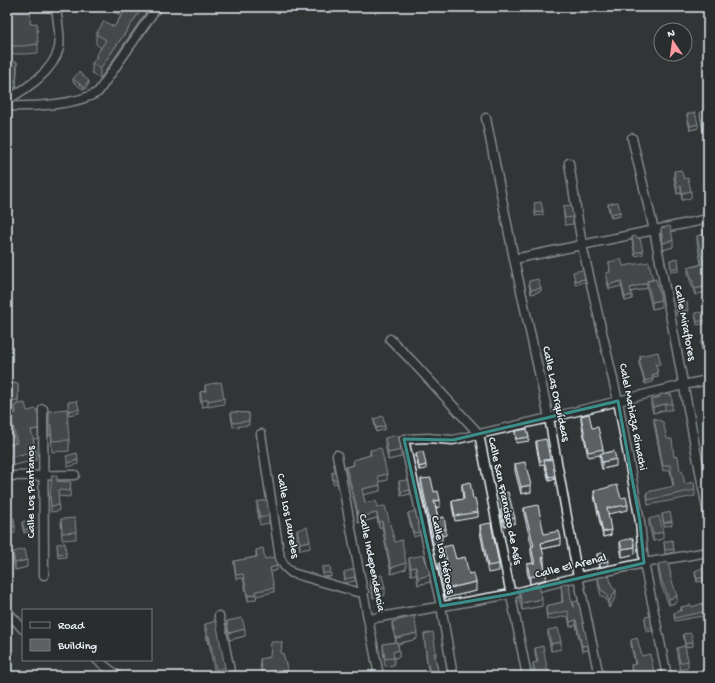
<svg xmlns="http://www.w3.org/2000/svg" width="715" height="683" font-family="'Gochi Hand',sans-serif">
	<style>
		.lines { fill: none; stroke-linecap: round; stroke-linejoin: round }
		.street-casing { stroke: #e8f1f8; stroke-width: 11 }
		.street { stroke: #2a2d2e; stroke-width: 8 }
		.wall { fill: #4f5355; stroke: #e8f1f8 }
		.shaded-wall { fill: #404345; stroke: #e8f1f8 }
		.building { fill: #5c6063; stroke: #e8f1f8 }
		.marked { fill: none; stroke: #3a8f8a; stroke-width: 3; stroke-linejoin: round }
		.labels { text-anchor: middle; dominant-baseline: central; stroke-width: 3; stroke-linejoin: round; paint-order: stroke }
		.street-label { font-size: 12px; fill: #e8f1f8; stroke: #2a2d2e }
	</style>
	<rect width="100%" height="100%" fill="#323536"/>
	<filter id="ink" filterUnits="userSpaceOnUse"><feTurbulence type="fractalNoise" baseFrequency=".025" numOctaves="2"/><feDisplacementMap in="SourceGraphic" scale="8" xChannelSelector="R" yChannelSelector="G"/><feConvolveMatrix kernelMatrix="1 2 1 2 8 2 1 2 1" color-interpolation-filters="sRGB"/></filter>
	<g filter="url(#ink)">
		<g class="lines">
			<g class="street-casing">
				<path id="street" d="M7,100C27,88 53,72 59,48C61,37 57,18 56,7
					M7,106C33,107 76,105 98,92L157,7
					M705,115L708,130
					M486,118L514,259L549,418L578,577L599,676
					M632,138L654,230L708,514
					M569,163L582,245L618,401L640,522L644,563L667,676
					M514,259L708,219
					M390,339L411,360L479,434L527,676
					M43,409L44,575
					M261,434L280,558L285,567L292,573L357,592H364
					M337,455L379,676
					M7,476L75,475
					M7,611L23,629
					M219,616L231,676
					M369,619L511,594L578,577L644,563L708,552
					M97,660L118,676
					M453,676L441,606L404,439L428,438L453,440L549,418L683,385L708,380"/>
			</g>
			<use href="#street" class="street"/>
		</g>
		<path class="wall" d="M7,7L30,24L38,44V53L24,54H7Z
			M113,7H145V14L100,79L92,73V63L96,59V56L101,48L96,44V34L114,27L121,16L113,11Z
			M7,61L17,69L16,88L7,87Z
			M73,79L89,84L84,90L73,82Z
			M687,114L698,128L690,130L687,117Z
			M674,171L684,179L691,198L682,200L681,193L677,194L674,179Z
			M608,204L620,216L611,218L608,207Z
			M563,206L573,217V224L565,225Z
			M708,219V278H706L695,295L688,274V268L701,264L697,242V236L704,234L702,226V220Z
			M661,228L673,247L663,250L661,235Z
			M632,237L643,254L635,256L632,240Z
			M670,260L679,267V271L671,272Z
			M609,262L623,266L653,280L661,307L652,309L647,288L631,292L632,299L625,301L621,286L609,289L606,278V273L610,272Z
			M529,281L541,291L531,294L529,285Z
			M676,302L688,310V314L677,315Z
			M695,313L706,320V323L697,325Z
			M708,341V356L707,352L703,354L701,346V342Z
			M640,356L660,360V364L656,365L658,377L652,378L653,382L645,384L639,364V360H640Z
			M18,383V405L27,411L38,438L33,439L36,460L10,466L7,454V445L15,443L13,434L7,436V415L15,413V407L8,408V384Z
			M205,385L224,398V404L208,407V406L202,407L200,399V392L205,391Z
			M651,400L672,401V410H665L653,413L651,406Z
			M68,402L79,409V413L69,415Z
			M49,411L69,440V451L52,452L51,435L49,436Z
			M231,412L249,413V425L233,427L231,416Z
			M581,416L592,428L603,449V453L616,466L602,469L600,461V455L588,457L581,421Z
			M654,418L667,439L685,484L695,490V496L648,505L647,497V492L673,487L670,470L663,471L654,423Z
			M374,419L385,429L376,432L374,422Z
			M515,431L529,437V441L516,443Z
			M385,438L401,457L388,460L385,445Z
			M536,441L550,459L555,479L549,481L544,464L540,465L536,445Z
			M370,450L387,480L379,482L380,491L363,494L365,503L377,507L395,542L406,569L391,574L382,527L379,528L377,518L358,523L356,509L346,472V467L353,465V460L370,455Z
			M416,453L426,469L419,470L416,457Z
			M515,464L531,492L521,494L515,471Z
			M332,472L337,480V483L333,484Z
			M421,479L434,492L440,507L436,508L438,518L446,529V535L442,536V542L433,544L421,486Z
			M57,481L71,488L70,497L58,496L59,511L51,512L50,495Z
			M399,481L410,494L401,496L399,485Z
			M462,484L473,499L478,512V517L455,521L452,506V501L463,499L462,489Z
			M594,491L621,498L628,505V510L608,514L611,535L603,537L594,496Z
			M500,495L515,523L504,526L501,515V510L502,509L500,500Z
			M257,502L269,516V523L260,525L257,509Z
			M524,508L544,534L561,545L542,549L546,579L530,584L527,571V564L533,563L531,553V547H532L524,514Z
			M408,513L420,532V535L414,537L408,516Z
			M662,514L672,525L664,526L662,517Z
			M61,519L76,532V539L62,540Z
			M649,519L663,539L653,541L649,526Z
			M22,522L34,530L24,533L22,525Z
			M480,525L499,564V571L488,573L480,532Z
			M297,530L310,548L300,550L297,537Z
			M620,541L635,554L622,557L620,548Z
			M664,542L674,549V552L665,554Z
			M57,544L66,553V557L58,558Z
			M443,547L456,559L469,574L476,591L445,598L439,572V563L445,562L443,556Z
			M256,550L265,559L277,570L270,572L274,588V592L256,596V599L248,601L243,578L236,579L234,566V561L256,557Z
			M13,552L27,567L15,570L13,559Z
			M597,554L608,565L600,567L597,558Z
			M409,558L427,568L430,582L418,585L416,574L411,575L409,565Z
			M658,564L671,580L677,602L669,605L661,585L658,570Z
			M322,567L331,573V577L323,576Z
			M695,571L705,580L697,582L695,574Z
			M344,572L355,577V581L345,583L344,575Z
			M370,578L385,595L373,598L370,585Z
			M598,578L612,587L616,596L609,608L606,599L601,596L598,584Z
			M561,584L571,599L573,605V602L588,650L582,651L576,625L570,627L568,616L547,620L546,611V606L562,602Z
			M519,591L542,606L522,610L519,598Z
			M708,606V619L704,620L702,616L675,621L674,616V613L681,610V607Z
			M645,617L652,628V631L646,632Z
			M227,621L245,636L229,640L227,628Z
			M392,622L417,639L398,644L399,657L394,658V665L385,666L383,651V644L396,642L392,627Z
			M205,624L225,668V676H215L209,643L208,644L205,631Z
			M548,630L561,649L551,651L548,637Z
			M424,634L436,652V656H435L439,676H430L427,665Z
			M683,634L693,646L685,647L688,661V668L680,670L677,655V648L685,646Z
			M631,640L642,656L655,676H632L631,665L635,664L631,645Z
			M535,648L548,676H535L533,670V663H537L535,654Z
			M282,653L288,672V676H278V675L271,676H262L260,664V659L270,657Z"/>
		<path class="shaded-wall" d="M143,7H145V14L100,79V69Z
			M17,62V69L16,88V81Z
			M89,81V84L84,90V87Z
			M698,124V128L690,130V126Z
			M681,186V193L677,194V187Z
			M691,191V198L682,200V193Z
			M543,211V215L535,216V213Z
			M620,212V216L611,218V214Z
			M673,240V247L663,250V243Z
			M643,251V254L635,256V253Z
			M585,279V282L575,285V281Z
			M621,281V286L609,289V285Z
			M647,283V288L630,292V288Z
			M708,286V291L695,295V289Z
			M541,288V291L531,294V290Z
			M632,295V299L625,301V297Z
			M661,300V307L652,309V302Z
			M707,349V352L703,354V350Z
			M658,373V377L652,378V375Z
			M653,379V382L645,384V381Z
			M208,399V406L202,407V401Z
			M665,404V410L653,413V407Z
			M13,425V434L7,436V426Z
			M49,425H51V435L49,436Z
			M385,426V429L376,432V428Z
			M38,429V438L31,440V430Z
			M401,450V457L388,460V453Z
			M36,451V460L10,466V457Z
			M616,459V466L602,469V462Z
			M78,460V464L68,467V463Z
			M426,465V469L419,470V467Z
			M387,474V480L378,482V476Z
			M555,476V479L549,481V477Z
			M380,485V491L362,495V489Z
			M531,485V492L521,494V487Z
			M410,490V494L401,496V492Z
			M440,500V507L434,508V501Z
			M377,513V518L358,523V517Z
			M515,518V523L504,526V521Z
			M382,521V527L379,528V522Z
			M672,521V525L664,526V523Z
			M15,526V533L7,535V528Z
			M34,527V530L24,533V530Z
			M611,530V535L603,537V532Z
			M663,532V539L653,541V534Z
			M561,538V545L541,549V543Z
			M310,541V548L300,550V543Z
			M635,547V554L622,557V549Z
			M544,557V564H542V558Z
			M27,560V567L15,570V563Z
			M608,561V565L600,567V563Z
			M406,563V569L391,574V568Z
			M277,566V570L270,572V568Z
			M416,567V574L411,575V568Z
			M546,573V579L530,584V577Z
			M430,575V582L418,585V578Z
			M705,577V580L697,582V579Z
			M476,582V591L445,598V589Z
			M385,588V595L373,598V591Z
			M616,590V596L609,608V602Z
			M256,594V599L248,601V596Z
			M677,596V602L669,605V599Z
			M542,599V606L522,610V603Z
			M708,615V619L704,620V617Z
			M576,620V625L570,627V622Z
			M245,629V636L229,640V633Z
			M417,633V639L396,644V638Z
			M208,636H209V643L208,644Z
			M561,642V649L551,651V644Z
			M693,642V646L685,647V644Z
			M588,645V650L582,651V646Z
			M399,650V657L393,658V652Z
			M548,673V676H536Z"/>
		<path class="building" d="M7,7H31L30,24L37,23L38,44L24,46H7Z
			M122,7H143L100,69L92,63L97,57L96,56L106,40L96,34L104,21L114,27L126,9Z
			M7,61L17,62L16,81L7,80Z
			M79,72L89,81L84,87L73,79Z
			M695,112L698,124L690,126L687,114Z
			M681,170L684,179L688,178L691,191L682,193L681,186L677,187L674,171Z
			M541,202L543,211L535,213L534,203Z
			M618,202L620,212L611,214L608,204Z
			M571,205L573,217L565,218L563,206Z
			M708,219V272L705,273L708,286L695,289L688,268L703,264L697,236L705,234L702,220Z
			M670,226L673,240L663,243L661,228Z
			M634,236L640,239L643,251L635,253L632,237Z
			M678,258L679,267L671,269L670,260Z
			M621,259L623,266L649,262L653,280L647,281V283L630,288L632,295L625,297L621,281L609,285L606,273L610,272L609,262Z
			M583,270L585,279L575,281L573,272Z
			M538,279L541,288L531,290L529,281Z
			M656,279L661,300L652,302L647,281Z
			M676,302H687L688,310L677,311Z
			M705,312L706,320L697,322L695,313Z
			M708,341V352L707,349L703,350L701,342Z
			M658,352L660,360L655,361L658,373L652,375L653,379L645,381L639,360H641L640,356Z
			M221,382L224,398L208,401V399L202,401L200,392L206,391L205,385Z
			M18,383V400L8,401V384Z
			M660,394L672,395V404H665L653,407L651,400L660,397Z
			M77,401L79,409L69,411L68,402Z
			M25,403L27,411L36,409L38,412V429L31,430L36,451L10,457L7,445L17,443L13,425L7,426V415L16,413L15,405Z
			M67,409L69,440L52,441L51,425H49V411Z
			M231,412L249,413V421L233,423Z
			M589,414L592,428L598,427L603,449L588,452L581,416Z
			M383,416L385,426L376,428L374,419Z
			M654,418L663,422L667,439H672L674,457L678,456L680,471L682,470L685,484L694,482L695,490L648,500L647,492L674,486L670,465L663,466Z
			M527,429L529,437L516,439L515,431Z
			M398,435L401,450L388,453L385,438Z
			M546,439L550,459L540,461L536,441Z
			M381,448L387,474L378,476L380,485L362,489L365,503L376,501L377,507L385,506L395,542L402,540L406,563L391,568L382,521L379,522L377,513L358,517L356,503L346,467L354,465L353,460L371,455L370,450Z
			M423,451L426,465L419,467L416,453Z
			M614,451L616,459L602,462L600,454Z
			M77,453L78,460L68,463L66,456Z
			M552,459L555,476L549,477L544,461Z
			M525,462L531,485L521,487L515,464Z
			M332,472H335L337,480H333Z
			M52,475H57V481L71,482L70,491L58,490L59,505L51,506L50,495Z
			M431,478L434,492L438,491L440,500L434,501L438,518L444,517L446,529L441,530L442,535L433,537L421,479Z
			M408,480L410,490L401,492L399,481Z
			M470,482L473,499L475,498L478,512L455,516L452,501L464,499L462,484Z
			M617,485L621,498L626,497L628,505L607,508L611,530L603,532L594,491Z
			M508,492L515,518L504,521L501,510L504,509L500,495Z
			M267,500L269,516L260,518L257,502Z
			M538,505L544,534L559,531L561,538L541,543L544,557L542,558L546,573L530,577L527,564L535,563L531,547L534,546L524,508Z
			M415,511L420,532L414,533L408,513Z
			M670,512L672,521L664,523L662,514Z
			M659,516L663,532L653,534L649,519Z
			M14,518L15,526L7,528V520Z
			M75,518L76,532L62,533L61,519Z
			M32,519L34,527L24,530L22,522Z
			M491,523L499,564L488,566L480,525Z
			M307,527L310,541L300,543L297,530Z
			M633,538L635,547L622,549L620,541Z
			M672,540L674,549L665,550L664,542Z
			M65,543L66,553L58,554L57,544Z
			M452,545L456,559L465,557L469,574L474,573L476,582L445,589L439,563L447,561L443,547Z
			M263,548L265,559L275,557L277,566L270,568L274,588L256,591V594L248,596L243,574L236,575L234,561L257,557L256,550Z
			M25,549L27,560L15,563L13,552Z
			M605,552L608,561L600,563L597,554Z
			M424,555L427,568L428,567L430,575L418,578L416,567L411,568L409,558Z
			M668,562L671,575H670L677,596L669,599L661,579L658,564Z
			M330,566L331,573H323L322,567Z
			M702,568L705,577L697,579L695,571Z
			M354,569L355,577L345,579L344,572Z
			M382,575L385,588L373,591L370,578Z
			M609,575L612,587L616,590L609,602L606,593L601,590L598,578Z
			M569,583L571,599L574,607L573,602L578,601L588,645L582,646L576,620L570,622L568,611L547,615L546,606L563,602L561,584Z
			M539,585L542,599L522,603L519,591Z
			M706,602L708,606V615L704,617L702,612L675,618L674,613L682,610L681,607L691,605L692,607Z
			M414,616L417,633L396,638L392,622Z
			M650,616L652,628H646L645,617Z
			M242,618L245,629L229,633L227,621Z
			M216,621L225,668L216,670L209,636H208L205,624Z
			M558,628L561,642L551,644L548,630Z
			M433,632L436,652L434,653L439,676H431L427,661L424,634Z
			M691,633L693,642L685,644L683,634Z
			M637,638L642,656L650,654L655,676H633L631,665L636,664L631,640Z
			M271,642H282L281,654L283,653L288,672L279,674L278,670L262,673L260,659L270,657Z
			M397,642L399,650L393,652L394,658L385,659L383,644Z
			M543,646L548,673L536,676L533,663L538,662L535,648Z
			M685,646L688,661L680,663L677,648Z
			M405,674V676H398Z"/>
	</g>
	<path d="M0 0H715V683H0ZM618,401L640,522L644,563L511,594L441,606L404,439L453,440Z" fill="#323536" fill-opacity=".55" fill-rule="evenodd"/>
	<path class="marked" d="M618,401L640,522L644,563L511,594L441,606L404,439L453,440Z"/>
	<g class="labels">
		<g class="street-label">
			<text transform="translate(684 323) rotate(79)">Calle Miraflores</text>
			<text transform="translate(555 394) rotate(78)">Calle Las Orquídeas</text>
			<text transform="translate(632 417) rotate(79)">Calel Matiaza Rimachi</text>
			<text transform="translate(32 492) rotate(-90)">Calle Los Pantanos</text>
			<text transform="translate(504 501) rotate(78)">Calle San Francisco de Asís</text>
			<text transform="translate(287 516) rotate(80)">Calle Los Laureles</text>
			<text transform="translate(442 555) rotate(78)">Calle Los Héroes</text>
			<text transform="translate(371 563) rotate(79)">Calle Independencia</text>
			<text transform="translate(571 567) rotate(-14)">Calle El Arenal</text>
		</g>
	</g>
	<rect width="715" height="683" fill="none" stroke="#2a2d2e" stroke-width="24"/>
	<rect x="12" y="12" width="691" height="659" fill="none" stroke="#e8f1f8" stroke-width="1.5" filter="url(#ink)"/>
	<rect x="22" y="609" width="130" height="52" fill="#2a2d2e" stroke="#767b7f"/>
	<rect x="30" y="622" width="20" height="6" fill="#2a2d2e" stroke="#767b7f"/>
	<text x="58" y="629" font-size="12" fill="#e8f1f8">Road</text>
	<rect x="30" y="639" width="20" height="12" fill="#5c6063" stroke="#767b7f"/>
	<text x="58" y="649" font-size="12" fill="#e8f1f8">Building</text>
	<g transform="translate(673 42) rotate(347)"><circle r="19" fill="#2a2d2e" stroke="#767b7f"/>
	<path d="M0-3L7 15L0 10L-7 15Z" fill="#ff9aa2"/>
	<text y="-6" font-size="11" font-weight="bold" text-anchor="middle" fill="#e8f1f8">N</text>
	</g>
</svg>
